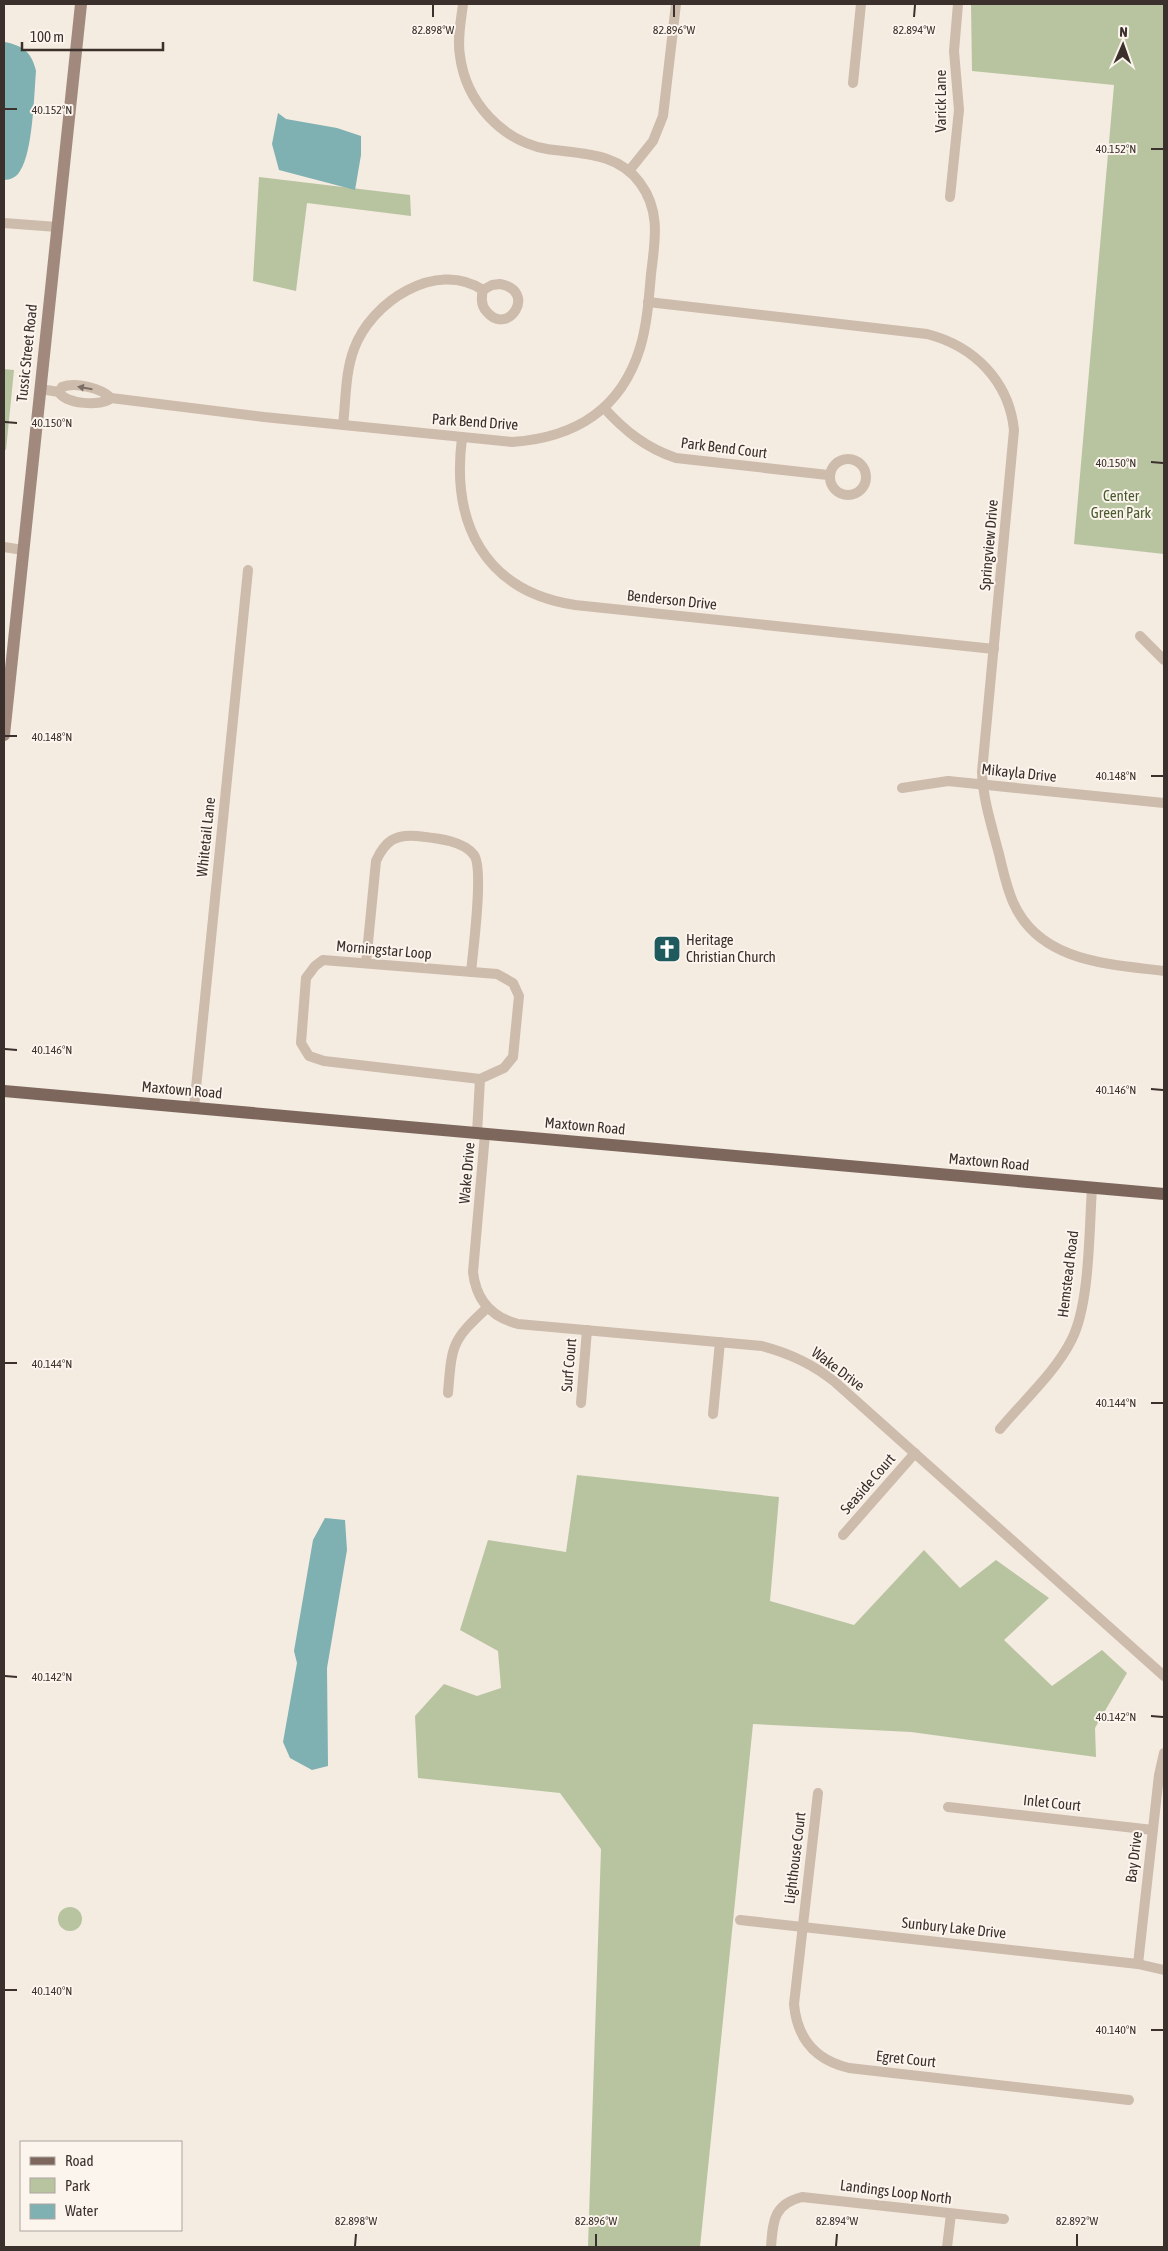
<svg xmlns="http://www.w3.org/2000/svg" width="1168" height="2251" viewBox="0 0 1168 2251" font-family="'Asap Condensed',sans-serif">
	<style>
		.green { fill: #b8c4a0 }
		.water { fill: #7fb0b2 }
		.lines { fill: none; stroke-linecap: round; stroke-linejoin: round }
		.street { stroke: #cdbbac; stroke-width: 10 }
		.secondary { stroke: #a18a7d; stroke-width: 12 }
		.primary { stroke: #7d675c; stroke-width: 12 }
		.oneway { fill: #7d6f65 }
		.ticks { fill: none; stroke: #3b302b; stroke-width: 2 }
		.labels { text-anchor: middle; stroke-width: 4; stroke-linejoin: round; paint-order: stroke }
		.street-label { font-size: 15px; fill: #3b302b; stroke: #fbf5ee }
		.park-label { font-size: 15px; fill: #4a5a2e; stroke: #fbf5ee }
		.poi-label { font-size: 15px; fill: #3b302b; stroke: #fbf5ee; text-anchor: start }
		.ticks-label { font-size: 12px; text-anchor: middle; fill: #3b302b; stroke: #fbf5ee; stroke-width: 4; stroke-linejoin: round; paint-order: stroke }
	</style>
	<rect width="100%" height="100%" fill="#f4ebe1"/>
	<g class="green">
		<path d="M971,4H1164V554L1074,544L1114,85L972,71Z"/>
		<path d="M259,177L410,195L411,216L307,203L296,291L253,281Z"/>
		<path d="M4,369L14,370L6,450L4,449Z"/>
		<path d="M577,1475L779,1497L770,1601L854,1625L924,1550L960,1588L996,1560L1049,1598L1004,1640L1052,1686L1102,1650L1127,1673L1095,1728L1096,1757L911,1732L753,1724L700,2247H588L601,1849L560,1793L418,1778L415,1716L444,1684L477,1696L501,1688L498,1651L460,1630L488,1540L566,1552Z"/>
		<circle cx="70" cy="1919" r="12"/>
	</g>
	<g class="water">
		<path d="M4,42C22,45 32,52 36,71C34,95 33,152 20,171C17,177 10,180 4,180Z"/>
		<path d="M278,113L286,119L337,128L361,136V155L355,190L279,170L272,144Z"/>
		<path d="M325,1518L345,1520L347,1550L327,1668L328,1766L312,1770L290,1758L283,1742L297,1663L294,1651L313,1540Z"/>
	</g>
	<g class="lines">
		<g class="street">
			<path d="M853,83L861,4"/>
			<path d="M629,171L653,141L663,116L676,4"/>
			<path d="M950,197L959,110L954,51L958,4"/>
			<path d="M4,223L57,227"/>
			<path d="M500,284C538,291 508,337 487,312C481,306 481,298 483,290L492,285Z"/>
			<path d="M648,302L927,334C974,346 1009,381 1014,430L982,772C983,800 992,827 999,854C1003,870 1006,886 1013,902C1039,962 1108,964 1164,971"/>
			<path d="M40,389L59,392C65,404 102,407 111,398"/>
			<path d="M59,392L62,387C76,382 101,388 111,398L264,417L512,442C574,438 621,410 640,348C647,325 649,298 651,274C655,241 661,211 640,183C618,152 581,154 547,149C502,141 466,102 460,56C457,39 461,21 463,4"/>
			<path d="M604,408C625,431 646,448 676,458L828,475"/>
			<path d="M343,425C346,400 345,373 354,349C371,302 436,259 483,290"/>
			<path d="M462,438C451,523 484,591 575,605L994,649"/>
			<circle cx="848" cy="477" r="18"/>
			<path d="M4,547L23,550"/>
			<path d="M1140,636L1164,660"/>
			<path d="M902,788L948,781L1164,803"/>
			<path d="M366,963L376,861C385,841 395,834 417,836C434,838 463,840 474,855C484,868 473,951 471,972"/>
			<path d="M194,1108L248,570"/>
			<path d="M477,1133L480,1079L504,1068L513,1057L519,996L513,983L497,974L323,960L315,966L306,978L301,1043L309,1056L324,1061L480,1079"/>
			<path d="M485,1134L473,1272C476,1300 491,1317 518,1324L762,1346C789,1353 813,1364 835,1382L1164,1676"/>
			<path d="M448,1393C452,1345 451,1341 487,1308"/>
			<path d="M581,1403L587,1330"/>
			<path d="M713,1414L720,1342"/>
			<path d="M1000,1429C1024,1400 1055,1373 1072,1339C1090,1303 1089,1230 1092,1188"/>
			<path d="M843,1535L915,1453"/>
			<path d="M818,1793L794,2004C797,2038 815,2060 849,2068L1129,2100"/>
			<path d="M948,1807L1153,1830"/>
			<path d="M740,1920L1138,1964L1164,1970"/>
			<path d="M1138,1964L1159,1775L1164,1753"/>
			<path d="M771,2247C773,2222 773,2204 802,2197L1004,2219"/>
			<path d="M947,2247L951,2214"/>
		</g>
		<path class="secondary" d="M4,735L81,4"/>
		<path class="primary" d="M4,1091L1164,1194"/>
	</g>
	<defs><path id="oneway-solid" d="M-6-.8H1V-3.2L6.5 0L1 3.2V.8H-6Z" transform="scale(1.25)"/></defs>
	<use class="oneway" href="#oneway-solid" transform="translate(85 388) rotate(-170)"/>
	<path class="ticks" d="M433,17V5M674,17V5M914,17L915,5M5,109H17M1151,149H1163M5,422L17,423M1151,462L1163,463M5,736H17M1151,776H1163M5,1049L17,1050M1151,1089L1163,1090M5,1363H17M1151,1403H1163M5,1676L17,1677M1151,1716L1163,1717M5,1990H17M1151,2030H1163M355,2246L356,2234M596,2246V2234M836,2246L837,2234M1077,2246V2234"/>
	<defs>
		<symbol id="church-square" viewBox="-11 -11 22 22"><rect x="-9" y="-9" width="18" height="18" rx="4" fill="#1f5a5e" stroke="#fbf5ee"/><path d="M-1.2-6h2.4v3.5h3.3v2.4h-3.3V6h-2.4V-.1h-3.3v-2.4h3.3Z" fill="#fff"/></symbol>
	</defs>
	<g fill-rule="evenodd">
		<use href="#church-square" x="651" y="933" width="32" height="32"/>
	</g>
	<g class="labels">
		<g class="street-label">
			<text transform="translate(941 101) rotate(-90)" y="5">Varick Lane</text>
			<text transform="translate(27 353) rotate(-84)" y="5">Tussic Street Road</text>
			<text transform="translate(475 422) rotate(4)" y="5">Park Bend Drive</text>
			<text transform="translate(724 448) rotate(7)" y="5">Park Bend Court</text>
			<text transform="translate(989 545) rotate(-85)" y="5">Springview Drive</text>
			<text transform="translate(672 600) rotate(6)" y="5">Benderson Drive</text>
			<text transform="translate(1019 773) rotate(6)" y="5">Mikayla Drive</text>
			<text transform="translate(206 837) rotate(-84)" y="5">Whitetail Lane</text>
			<text transform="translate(384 950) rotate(5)" y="5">Morningstar Loop</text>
			<text transform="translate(182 1090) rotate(5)" y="5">Maxtown Road</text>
			<text transform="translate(585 1126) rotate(5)" y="5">Maxtown Road</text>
			<text transform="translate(989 1162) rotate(5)" y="5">Maxtown Road</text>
			<text transform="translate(467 1173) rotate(-85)" y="5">Wake Drive</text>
			<text transform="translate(1068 1274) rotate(-83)" y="5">Hemstead Road</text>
			<text transform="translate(569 1365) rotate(-85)" y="5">Surf Court</text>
			<text transform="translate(838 1369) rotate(37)" y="5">Wake Drive</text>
			<text transform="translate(868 1484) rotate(-49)" y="5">Seaside Court</text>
			<text transform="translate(1052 1803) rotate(6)" y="5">Inlet Court</text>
			<text transform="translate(1134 1857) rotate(-83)" y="5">Bay Drive</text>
			<text transform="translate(795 1858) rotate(-83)" y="5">Lighthouse Court</text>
			<text transform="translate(954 1928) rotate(6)" y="5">Sunbury Lake Drive</text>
			<text transform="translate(906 2059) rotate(6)" y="5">Egret Court</text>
			<text transform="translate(896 2192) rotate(7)" y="5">Landings Loop North</text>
		</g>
		<g class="park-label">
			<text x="1121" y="501">Center<tspan x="1121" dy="17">Green Park</tspan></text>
		</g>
		<g class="poi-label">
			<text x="686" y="945">Heritage<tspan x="686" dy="17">Christian Church</tspan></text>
		</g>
	</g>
	<g class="ticks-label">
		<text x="433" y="34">82.898°W</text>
		<text x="674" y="34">82.896°W</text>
		<text x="914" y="34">82.894°W</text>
		<text x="52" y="114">40.152°N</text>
		<text x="1116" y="153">40.152°N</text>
		<text x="52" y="427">40.150°N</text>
		<text x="1116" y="467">40.150°N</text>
		<text x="52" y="741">40.148°N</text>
		<text x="1116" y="780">40.148°N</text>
		<text x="52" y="1054">40.146°N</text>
		<text x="1116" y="1094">40.146°N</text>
		<text x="52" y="1368">40.144°N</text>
		<text x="1116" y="1407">40.144°N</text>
		<text x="52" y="1681">40.142°N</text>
		<text x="1116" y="1721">40.142°N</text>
		<text x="52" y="1995">40.140°N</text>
		<text x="1116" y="2034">40.140°N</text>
		<text x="356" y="2225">82.898°W</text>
		<text x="596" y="2225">82.896°W</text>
		<text x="837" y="2225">82.894°W</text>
		<text x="1077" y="2225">82.892°W</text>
	</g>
	<rect width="1168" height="2251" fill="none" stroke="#3b302b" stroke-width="10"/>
	<rect x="20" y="2141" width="162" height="90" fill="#fbf5ee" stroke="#aea6a0"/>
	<rect x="30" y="2157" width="25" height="8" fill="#7d675c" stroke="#aea6a0"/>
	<text x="65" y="2166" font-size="15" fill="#3b302b">Road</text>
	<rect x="30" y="2178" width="25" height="15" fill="#b8c4a0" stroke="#aea6a0"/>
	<text x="65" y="2191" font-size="15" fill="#3b302b">Park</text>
	<rect x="30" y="2204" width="25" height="15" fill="#7fb0b2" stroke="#aea6a0"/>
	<text x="65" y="2216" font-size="15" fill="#3b302b">Water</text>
	<g transform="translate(1123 45) rotate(2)" stroke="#fbf5ee" stroke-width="4" paint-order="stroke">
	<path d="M0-4L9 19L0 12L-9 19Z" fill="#3b302b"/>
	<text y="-8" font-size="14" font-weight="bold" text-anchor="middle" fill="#3b302b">N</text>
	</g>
	<path d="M22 42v8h141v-8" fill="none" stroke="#3b302b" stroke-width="2.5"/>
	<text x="30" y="42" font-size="15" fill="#3b302b" stroke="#fbf5ee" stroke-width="4" paint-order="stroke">100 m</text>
</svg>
